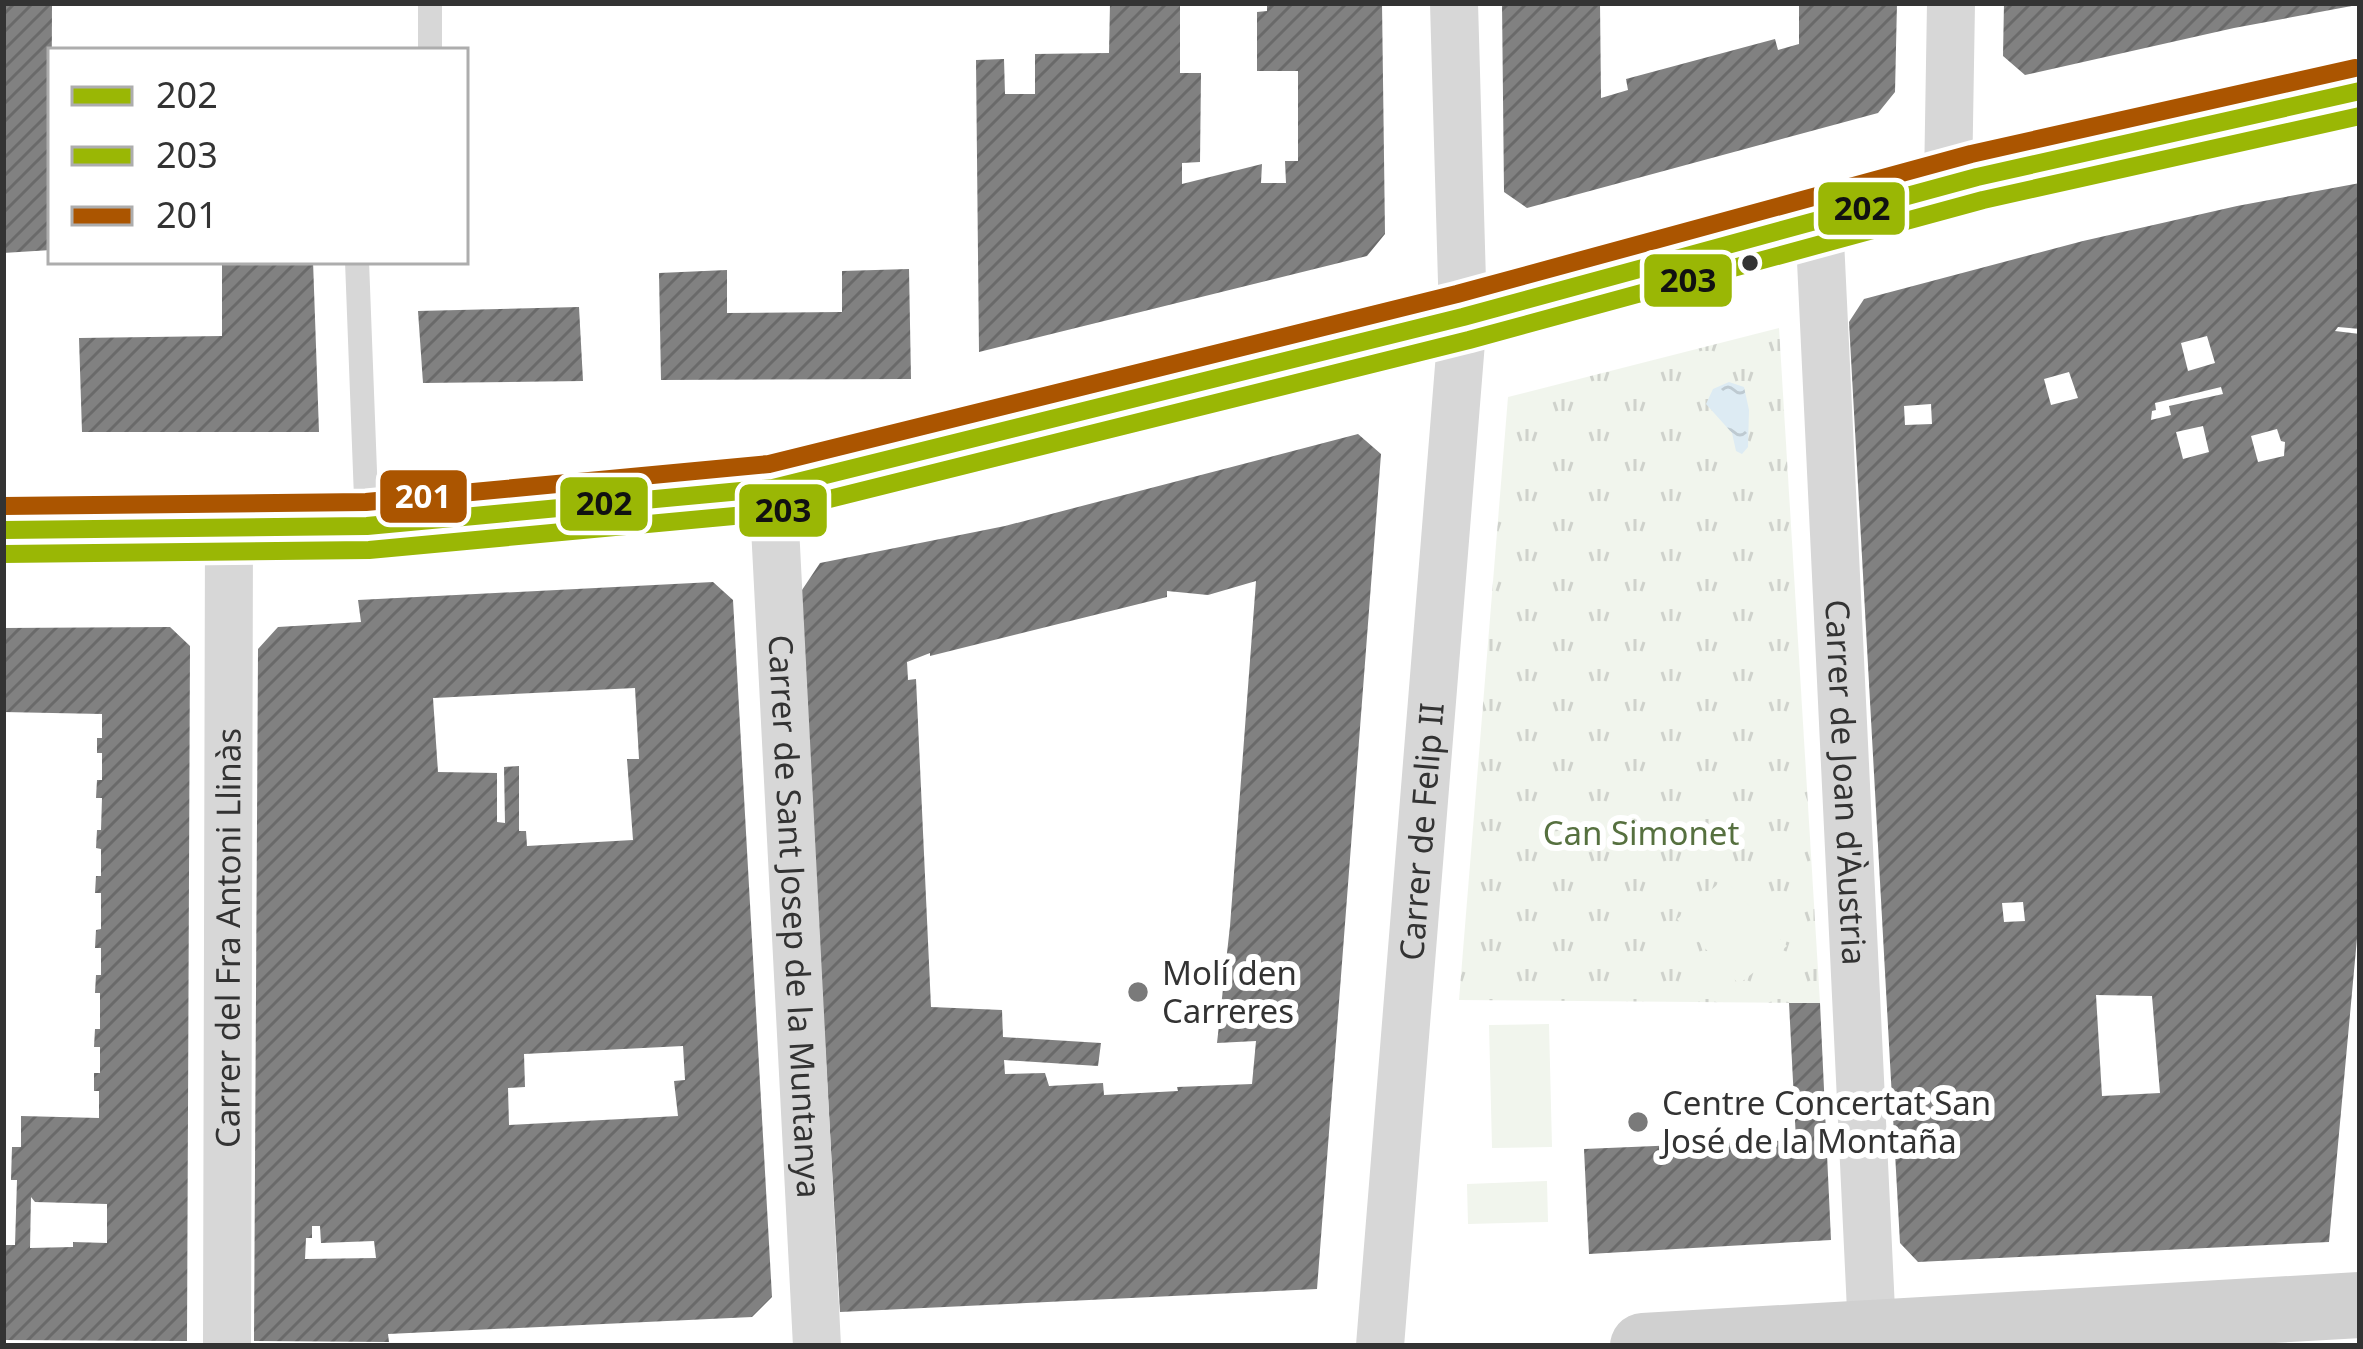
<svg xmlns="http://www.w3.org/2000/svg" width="2363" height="1349" viewBox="0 0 2363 1349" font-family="'Noto Sans',sans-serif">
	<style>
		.grass { fill: url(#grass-tufts) }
		.pitch { fill: #f1f5ed }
		.water { fill: url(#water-ripples) }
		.building { fill: url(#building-hatch); fill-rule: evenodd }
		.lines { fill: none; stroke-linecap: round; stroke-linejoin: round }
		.lane { stroke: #d7d7d7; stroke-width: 24 }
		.street { stroke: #d7d7d7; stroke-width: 48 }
		.secondary { stroke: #d0d0d0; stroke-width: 66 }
		.bus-1-casing { stroke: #fff; stroke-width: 27 }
		.bus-2-casing { stroke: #fff; stroke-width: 27 }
		.bus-3-casing { stroke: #fff; stroke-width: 27 }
		.bus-1 { stroke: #9ab705; stroke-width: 18 }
		.bus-2 { stroke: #9ab705; stroke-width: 18 }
		.bus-3 { stroke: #ab5500; stroke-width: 18 }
		.bus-dot { fill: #333; stroke: #fff; stroke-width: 4.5 }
		.poi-dot { fill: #7a7a7a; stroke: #fff; stroke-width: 4.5 }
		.labels { text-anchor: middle; stroke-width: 12; stroke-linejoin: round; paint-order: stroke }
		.street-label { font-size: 33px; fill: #333; stroke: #fff }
		.park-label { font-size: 33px; fill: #56703f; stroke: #fff }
		.poi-label { font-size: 33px; fill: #333; stroke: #fff; text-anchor: start }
		.line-badge { stroke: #fff; stroke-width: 4.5 }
		.badge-label { font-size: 33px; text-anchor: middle; font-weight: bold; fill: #fff }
		.pale-badge-label { font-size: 33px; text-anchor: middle; font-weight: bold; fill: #111 }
	</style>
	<defs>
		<pattern id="grass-tufts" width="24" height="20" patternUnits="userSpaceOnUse" patternTransform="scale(3)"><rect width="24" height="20" fill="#f1f5ed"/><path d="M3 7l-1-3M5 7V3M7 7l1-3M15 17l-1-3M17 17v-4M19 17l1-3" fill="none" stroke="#cfd2cc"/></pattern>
		<pattern id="water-ripples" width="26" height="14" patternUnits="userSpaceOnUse" patternTransform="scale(3)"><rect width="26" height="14" fill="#ddebf3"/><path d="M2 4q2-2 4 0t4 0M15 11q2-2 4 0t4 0" fill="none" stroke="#becad1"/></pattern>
		<pattern id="building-hatch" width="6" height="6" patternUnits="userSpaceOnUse" patternTransform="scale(3)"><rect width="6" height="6" fill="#818181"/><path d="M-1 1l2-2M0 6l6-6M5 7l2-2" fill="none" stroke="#6a6a6a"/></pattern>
	</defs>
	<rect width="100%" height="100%" fill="#fff"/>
	<path class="grass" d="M1779,328L1820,1003L1459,1000L1508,397Z"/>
	<g class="pitch">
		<path d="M1724,879L1787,946L1739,984L1677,919Z"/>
		<path d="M1549,1024L1552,1147L1492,1148L1489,1025Z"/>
		<path d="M1547,1181L1548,1222L1468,1224L1467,1184Z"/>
	</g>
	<path class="water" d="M1729,382L1744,387L1749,410L1748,447L1742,454L1736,451L1732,433L1706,404L1713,389Z"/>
	<g class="building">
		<path d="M3,3H52L51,250L3,253Z"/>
		<path d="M1110,3L1167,6V3H1180V73H1201L1200,162L1182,163V184L1262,164L1261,183H1286L1285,161H1298V71H1257V12L1267,11V3H1382L1385,234L1367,256L979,352L976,60L1004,59L1005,94H1035V54L1109,53Z"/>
		<path d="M1502,3H1600L1601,98L1628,90L1626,79L1775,39L1778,50L1799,44V3H1897L1895,92L1878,113L1527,208L1504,192Z"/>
		<path d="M2004,3H2357V5L2234,28L2025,75L2003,56Z"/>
		<path d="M2360,183V329L2338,327L2335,331L2360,334V906L2329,1242L1918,1262L1900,1243L1849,322L1864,299L2083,241L2237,206ZM2207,336L2215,363L2188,371L2181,343ZM2069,372L2078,398L2051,405L2044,379ZM2221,387L2223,394L2169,406L2171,415L2151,420L2152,411L2156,410L2155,403ZM1931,404L1932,424L1905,425L1904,406ZM2203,426L2209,452L2183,459L2176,432ZM2277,429L2281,441L2285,442L2284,456L2258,462L2251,436ZM2023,902L2025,921L2004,922L2002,903ZM2096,995L2152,996L2160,1093L2102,1096Z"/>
		<path d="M222,261H313L319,432H82L79,338L222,336Z"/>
		<path d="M909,269L911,379L661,380L659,273L727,270V313L842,312V271Z"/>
		<path d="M579,307L583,381L423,383L418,311Z"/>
		<path d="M1358,434L1381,454L1317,1289L840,1312L800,593L820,563L1005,526ZM1256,581L1230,926L1217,1043L1256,1041L1252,1084L1177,1087L1178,1091L1104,1095L1103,1083L1049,1086L1045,1073L1005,1074L1004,1060L1098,1066L1101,1043L1003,1037L1002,1010L931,1007L916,679L908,680L907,662L930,653V656L1167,597V591L1208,595Z"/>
		<path d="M713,582L733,600L772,1297L752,1317L388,1334L389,1342L254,1341L258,649L278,627L361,622L358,600ZM635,688L639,759H627L633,840L527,846L526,831H519V766L504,767L505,823L497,822V773L438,772L433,698ZM683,1046L685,1080L674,1081L678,1116L509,1125L508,1088L525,1087L524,1054ZM312,1226H320L321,1243L374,1241L376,1258L305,1259L306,1238H312Z"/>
		<path d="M170,627L190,646L187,1341L3,1340V1245H15L17,1180H11L12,1147H21V1116L99,1118V1091H94V1073H100V1047H94L95,1029H100V993H95L96,975H101V948H95L96,930L101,929V893H95L96,876H101V849L96,848L97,830H101L102,798H96L97,780H102V753H97V738H102V714L3,712V628ZM31,1197L35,1202L107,1204V1243L73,1242V1247L30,1248Z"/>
		<path d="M1789,1003H1820L1831,1240L1589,1254L1584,1149L1796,1140Z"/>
	</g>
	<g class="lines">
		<g class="lane">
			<path d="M430,3V51"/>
			<path d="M357,261L367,524"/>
		</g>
		<g class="street">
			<path d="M1948,184L1951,3"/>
			<path id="s1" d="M1819,219L1872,1331L1871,1346"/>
			<path id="s2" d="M773,488L817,1346"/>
			<path id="s3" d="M227,1346L229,529"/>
			<path id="s4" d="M1380,1346L1463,317L1454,3"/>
		</g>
		<g class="secondary">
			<path d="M3,530L367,526L773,488L1463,317L1977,177L2360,91"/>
			<path d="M1643,1346L2360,1305"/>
		</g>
		<defs>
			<path id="bus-1" d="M3,530L367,526L773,488L1463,317L1977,177L2360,91"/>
			<path id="bus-2" d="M3,554L369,550L777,512L1469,340L1983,200L2360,116"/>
			<path id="bus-3" d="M3,506L366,502L769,464L1457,294L1971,154L2355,68"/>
		</defs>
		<use href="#bus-1" class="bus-1-casing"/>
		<use href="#bus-2" class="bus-2-casing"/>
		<use href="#bus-3" class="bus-3-casing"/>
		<use href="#bus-1" class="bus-1"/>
		<use href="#bus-2" class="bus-2"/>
		<use href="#bus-3" class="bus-3"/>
	</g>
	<circle class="bus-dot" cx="1750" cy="263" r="10"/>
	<g class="poi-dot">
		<circle cx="1138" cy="992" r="12"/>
		<circle cx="1638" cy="1122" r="12"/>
	</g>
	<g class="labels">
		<g class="street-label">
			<text dy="12" stroke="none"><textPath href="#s1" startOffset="564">Carrer de Joan d'Àustria</textPath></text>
			<text dy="12" stroke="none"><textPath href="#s4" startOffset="516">Carrer de Felip II</textPath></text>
			<text dy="12" stroke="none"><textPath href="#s2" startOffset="429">Carrer de Sant Josep de la Muntanya</textPath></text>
			<text dy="12" stroke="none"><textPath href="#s3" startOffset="408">Carrer del Fra Antoni Llinàs</textPath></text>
		</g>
		<g class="park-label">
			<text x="1641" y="845">Can Simonet</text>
		</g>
		<g class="poi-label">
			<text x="1162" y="985">Molí den<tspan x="1162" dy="38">Carreres</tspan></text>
			<text x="1662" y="1115">Centre Concertat San<tspan x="1662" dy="38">José de la Montaña</tspan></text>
		</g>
	</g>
	<g class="line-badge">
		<rect x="1816" y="180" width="91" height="57" rx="12" fill="#9ab705"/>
		<rect x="1642" y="252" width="92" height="57" rx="12" fill="#9ab705"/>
		<rect x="378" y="468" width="91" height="57" rx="12" fill="#ab5500"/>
		<rect x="558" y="475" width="92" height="58" rx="12" fill="#9ab705"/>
		<rect x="737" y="482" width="92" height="57" rx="12" fill="#9ab705"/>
	</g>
	<g class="badge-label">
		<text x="423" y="508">201</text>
	</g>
	<g class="pale-badge-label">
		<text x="1862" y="220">202</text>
		<text x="1688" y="292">203</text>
		<text x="604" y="515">202</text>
		<text x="783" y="522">203</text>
	</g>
	<rect width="2363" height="1349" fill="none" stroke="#333333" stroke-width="12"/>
	<rect x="48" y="48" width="420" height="216" fill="#ffffff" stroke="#adadad" stroke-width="3"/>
	<rect x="72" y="87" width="60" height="18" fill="#9ab705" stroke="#adadad" stroke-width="3"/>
	<text x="156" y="108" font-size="36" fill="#333333">202</text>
	<rect x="72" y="147" width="60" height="18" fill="#9ab705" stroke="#adadad" stroke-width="3"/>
	<text x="156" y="168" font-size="36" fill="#333333">203</text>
	<rect x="72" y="207" width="60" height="18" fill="#ab5500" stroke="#adadad" stroke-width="3"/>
	<text x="156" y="228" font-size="36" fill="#333333">201</text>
</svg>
